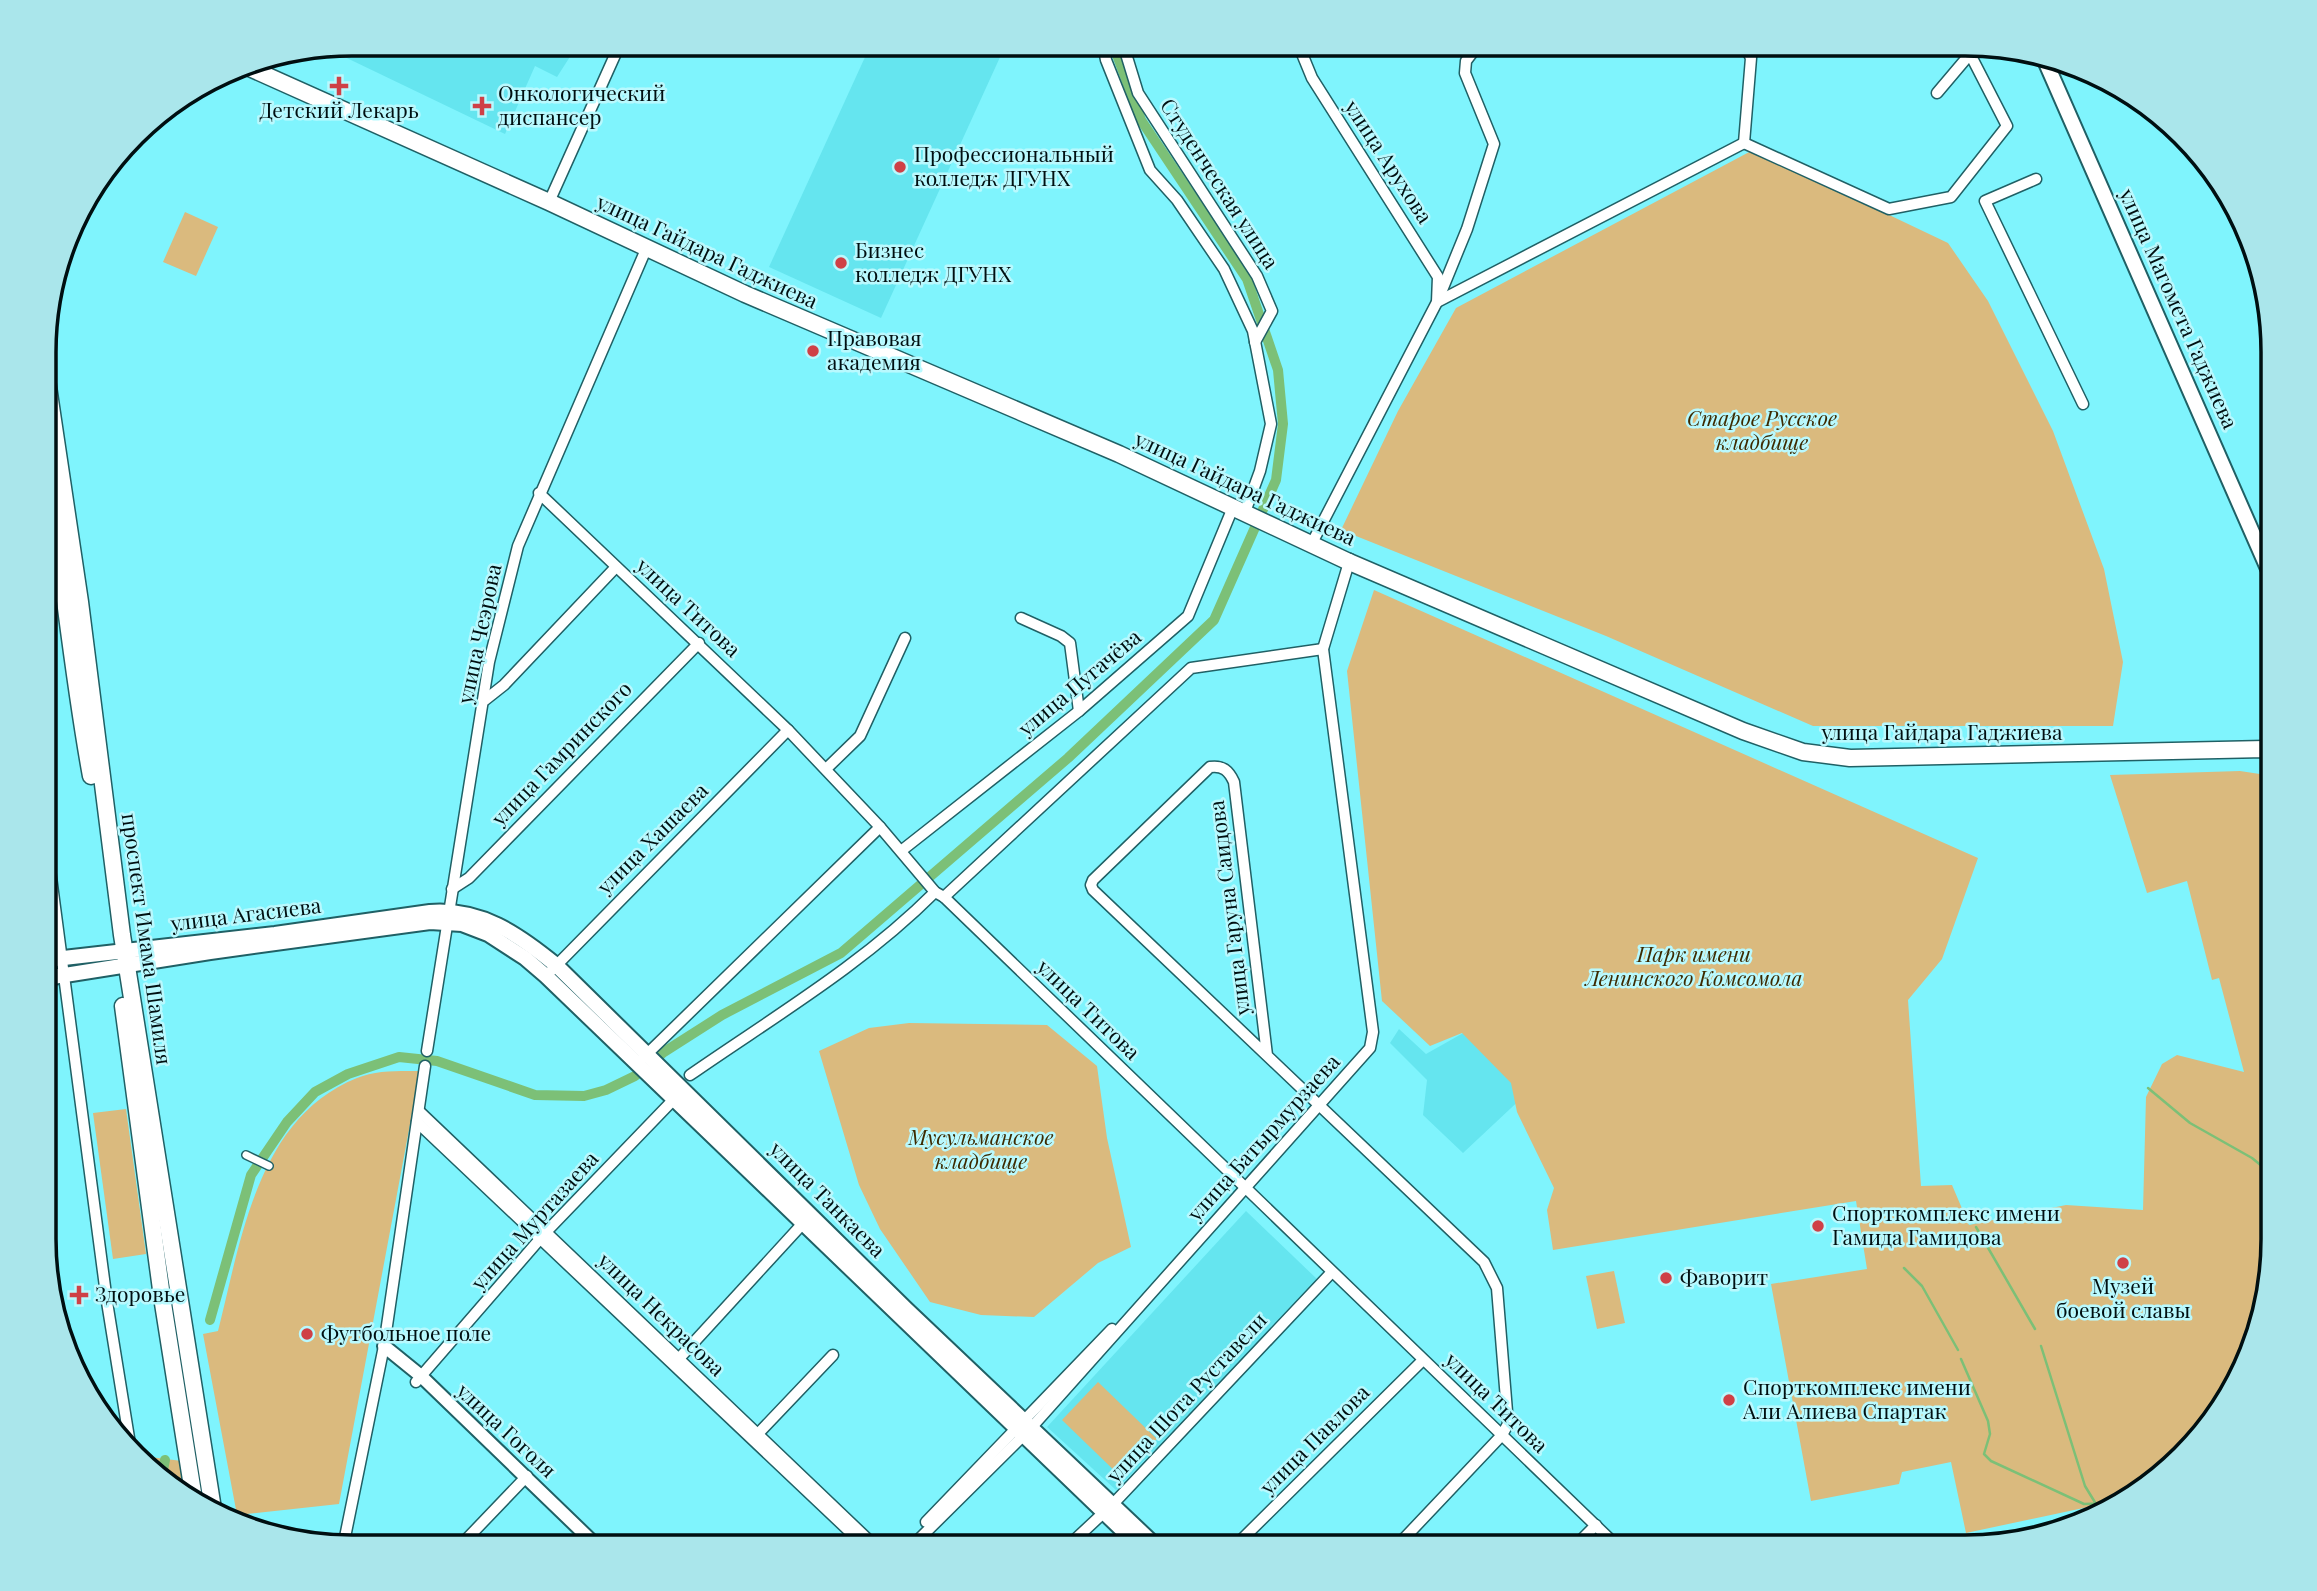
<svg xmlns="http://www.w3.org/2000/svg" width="2317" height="1591" viewBox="0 0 2317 1591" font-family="'Playfair Display',serif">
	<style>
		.built { fill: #65e5ef }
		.green { fill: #daba7e }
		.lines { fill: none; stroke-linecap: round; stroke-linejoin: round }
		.stream { stroke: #7cc077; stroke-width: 2.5 }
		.canal { stroke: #7cc077; stroke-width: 10 }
		.pedestrian-casing { stroke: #206065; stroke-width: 10 }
		.minor-casing { stroke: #206065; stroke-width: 13 }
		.tertiary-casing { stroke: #206065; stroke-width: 16 }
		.secondary-casing { stroke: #206065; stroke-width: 18 }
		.primary-casing { stroke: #206065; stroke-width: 19 }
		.pedestrian { stroke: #fff; stroke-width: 7 }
		.minor { stroke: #fff; stroke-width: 10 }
		.tertiary { stroke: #fff; stroke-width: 12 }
		.secondary { stroke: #fff; stroke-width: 14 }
		.primary { stroke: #fff; stroke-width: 16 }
		.poi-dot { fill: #cf4046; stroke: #b9f9fe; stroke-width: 2.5 }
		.labels { text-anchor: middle; stroke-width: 5; stroke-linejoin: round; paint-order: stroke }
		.poi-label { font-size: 21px; fill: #000f11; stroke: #b9f9fe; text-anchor: start }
		.street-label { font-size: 21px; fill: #000f11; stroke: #b9f9fe }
		.park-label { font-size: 21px; font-style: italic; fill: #3d2a00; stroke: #b9f9fe }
		.rim { fill: none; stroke: #000f11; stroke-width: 3.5 }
	</style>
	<rect width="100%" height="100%" fill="#7ff4fd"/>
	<g class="built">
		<path d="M352,44H570L573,52L557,77L535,66L505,134L328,49Z"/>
		<path d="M871,44H1006L881,318L769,267Z"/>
		<path d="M1399,1029L1426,1054L1465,1032L1527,1093L1463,1153L1423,1115L1427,1080L1390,1043Z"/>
		<path d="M1246,1211L1318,1280L1116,1490L1047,1427Z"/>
	</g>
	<g class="green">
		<path d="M1753,150L1948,243L1988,301L2053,431L2104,569L2123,662L2113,726H1813L1606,636L1341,530L1398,411L1456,308Z"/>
		<path d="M185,212L218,227L196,276L163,262Z"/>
		<path d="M1374,590L1978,858L1942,959L1908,1000L1921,1186L1952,1185L1969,1225L2066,1205L2143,1210L2146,1097L2162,1064L2177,1055L2244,1072L2219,978L2212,980L2187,881L2147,893L2110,775L2240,771L2273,776V1259L2257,1339L2210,1426L2121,1500L1966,1533L1951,1462L1902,1472L1899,1484L1811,1501L1771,1284L1867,1269L1856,1201L1553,1250L1547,1210L1554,1188L1517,1112L1511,1083L1462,1033L1430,1046L1382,1001L1347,671Z"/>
		<path d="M909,1023L1047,1025L1097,1066L1107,1138L1131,1247L1098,1263L1034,1317L981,1315L930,1302L880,1229L859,1185L819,1051L869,1028Z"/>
		<path d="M420,1071L339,1504L237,1515L203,1334L218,1331C241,1241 257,1118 357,1078C376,1070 400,1071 420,1071Z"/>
		<path d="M126,1109L146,1254L113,1259L93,1113Z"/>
		<path d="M1614,1271L1625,1323L1597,1329L1586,1276Z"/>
		<path d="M1098,1382L1157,1439L1121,1477L1062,1420Z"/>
		<path d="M142,1456L182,1461L188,1496L165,1484Z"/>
	</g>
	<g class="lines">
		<g class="stream">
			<path d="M2148,1088L2190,1123L2252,1158L2263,1167L2273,1236"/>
			<path d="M1976,1227L2035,1329"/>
			<path d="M1904,1268L1922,1286L1958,1350"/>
			<path d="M2041,1346L2085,1486L2096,1504"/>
			<path d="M1961,1359L1988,1421L1990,1434L1984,1454L1991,1461L2084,1504L2117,1503"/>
		</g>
		<g class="canal">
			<path d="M210,1320L251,1175L287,1122L315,1092L348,1074L399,1057L437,1061L535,1095L584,1096L606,1090L635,1076L664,1052L722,1015L841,953L1068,758L1214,620L1276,480L1283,424L1278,370L1247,279L1141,120L1113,44"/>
			<path d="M161,1480L165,1460"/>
		</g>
		<defs>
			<path id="pedestrian" d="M246,1155L269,1166"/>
			<g id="minor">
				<path d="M1103,44L1106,60L1150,170L1177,200L1224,269L1253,331L1271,424L1260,471L1245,512"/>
				<path d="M1123,44L1138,93L1257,276L1272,311L1255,342"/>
				<path d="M1298,44L1312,78L1438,277L1437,302L1312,543"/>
				<path d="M1744,44L1751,58L1744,143"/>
				<path d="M1744,143L1889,209L1951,197L2007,126L1970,54L1937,93"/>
				<path d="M2036,179L1985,201L2083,404"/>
				<path d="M549,202L620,44"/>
				<path d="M1440,295L1467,229L1494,144L1465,73L1466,61L1479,44"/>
				<path d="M1437,302L1744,143"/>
				<path d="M539,493L788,730L880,827L935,892L944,897L1618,1547"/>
				<path d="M1021,618L1061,636L1070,643L1079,711"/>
				<path d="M485,700L504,685L616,567"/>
				<path d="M826,769L860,736L905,638"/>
				<path d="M46,839L107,1302L130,1444"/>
				<path d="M901,851L1079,711L1188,616L1234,505"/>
				<path d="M452,889L469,878L699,643"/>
				<path d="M944,897L1191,668L1323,649"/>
				<path d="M546,976L788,730"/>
				<path d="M427,1051L489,662L518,546L647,247"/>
				<path d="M1267,1055L1234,782C1229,771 1223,765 1210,767L1093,880L1091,885L1093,890L1484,1262L1497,1288L1508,1424L1502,1435L1396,1547"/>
				<path d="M643,1058L880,827"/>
				<path d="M690,1075C775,1016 862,965 935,892"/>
				<path d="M420,1112L876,1547"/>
				<path d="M417,1122L866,1547"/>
				<path d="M674,1364L806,1220"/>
				<path d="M416,1382L546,1232L677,1096"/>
				<path d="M754,1438L833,1355"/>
				<path d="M926,1522L1112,1329"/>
				<path d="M343,1547L384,1346L425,1066"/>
				<path d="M459,1547L527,1476"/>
				<path d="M911,1547L1032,1427L1370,1048L1373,1032L1323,649L1350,559"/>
				<path d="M1067,1547L1114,1503L1331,1273"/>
				<path d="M1234,1547L1423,1360"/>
				<path d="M1574,1547L1596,1525"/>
			</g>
			<path id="tertiary" d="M384,1346L421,1376L598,1547"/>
			<g id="secondary">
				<path d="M2043,56L2273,580"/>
				<path d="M46,960L275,934L430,912C481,908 518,934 556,965L906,1309L1157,1547"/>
				<path d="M46,978L210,952L430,922L462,924L488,934L525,958L546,976L1140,1547"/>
			</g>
			<g id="primary">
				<path d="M243,65L549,202L745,294L1119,454L1347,561L1743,731L1803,752L1850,758L2265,749L2273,754"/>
				<path d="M46,373L80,602L122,935L213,1509"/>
				<path d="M46,467C63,570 72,673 91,776"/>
				<path d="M123,1006L162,1297L194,1499"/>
			</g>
		</defs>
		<use href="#pedestrian" class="pedestrian-casing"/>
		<use href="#minor" class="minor-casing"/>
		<use href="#tertiary" class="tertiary-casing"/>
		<use href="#secondary" class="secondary-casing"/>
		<use href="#primary" class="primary-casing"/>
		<use href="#pedestrian" class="pedestrian"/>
		<use href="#minor" class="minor"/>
		<use href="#tertiary" class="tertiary"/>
		<use href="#secondary" class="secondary"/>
		<use href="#primary" class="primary"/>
	</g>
	<g class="poi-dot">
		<path d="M335.5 75.5h7v7h7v7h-7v7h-7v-7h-7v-7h7z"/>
		<path d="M478.5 95.5h7v7h7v7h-7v7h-7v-7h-7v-7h7z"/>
		<circle cx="900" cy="167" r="7"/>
		<circle cx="841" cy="263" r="7"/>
		<circle cx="813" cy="351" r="7"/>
		<circle cx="1818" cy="1226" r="7"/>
		<circle cx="2123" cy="1263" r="7"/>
		<circle cx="1666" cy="1278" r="7"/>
		<path d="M75.5 1284.5h7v7h7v7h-7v7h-7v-7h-7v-7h7z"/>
		<circle cx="307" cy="1334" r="7"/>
		<circle cx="1729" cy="1400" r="7"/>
	</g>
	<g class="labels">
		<g class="poi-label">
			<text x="498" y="101">Онкологический<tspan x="498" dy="24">диспансер</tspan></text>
			<text x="339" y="118" text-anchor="middle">Детский Лекарь</text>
			<text x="914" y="162">Профессиональный<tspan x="914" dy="24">колледж ДГУНХ</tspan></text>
			<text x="855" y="258">Бизнес<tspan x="855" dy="24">колледж ДГУНХ</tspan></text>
			<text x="827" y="346">Правовая<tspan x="827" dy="24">академия</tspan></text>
			<text x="1832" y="1221">Спорткомплекс имени<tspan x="1832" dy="24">Гамида Гамидова</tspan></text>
			<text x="1680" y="1285">Фаворит</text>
			<text x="2123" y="1294" text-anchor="middle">Музей<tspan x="2123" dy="24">боевой славы</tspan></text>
			<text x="95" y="1302">Здоровье</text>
			<text x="321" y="1341">Футбольное поле</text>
			<text x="1743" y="1395">Спорткомплекс имени<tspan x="1743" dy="24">Али Алиева Спартак</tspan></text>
		</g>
		<g class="street-label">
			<text transform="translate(1388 162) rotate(57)" y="7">улица Арухова</text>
			<text transform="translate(1219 184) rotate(57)" y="7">Студенческая улица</text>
			<text transform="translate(707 252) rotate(25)" y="7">улица Гайдара Гаджиева</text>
			<text transform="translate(2178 309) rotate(66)" y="7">улица Магомета Гаджиева</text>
			<text transform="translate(1245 489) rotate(25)" y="7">улица Гайдара Гаджиева</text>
			<text transform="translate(688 608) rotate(43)" y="7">улица Титова</text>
			<text transform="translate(480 634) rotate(-78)" y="7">улица Чеэрова</text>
			<text transform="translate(1080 683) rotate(-40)" y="7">улица Пугачёва</text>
			<text x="1942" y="740">улица Гайдара Гаджиева</text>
			<text transform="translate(562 754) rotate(-46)" y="7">улица Гамринского</text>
			<text transform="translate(653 839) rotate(-45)" y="7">улица Хашаева</text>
			<text transform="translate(1230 908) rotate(-97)" y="7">улица Гаруна Саидова</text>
			<text transform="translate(246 915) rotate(-7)" y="7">улица Агасиева</text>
			<text transform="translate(146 939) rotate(82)" y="7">проспект Имама Шамиля</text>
			<text transform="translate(1088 1010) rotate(44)" y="7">улица Титова</text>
			<text transform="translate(1264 1138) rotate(-48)" y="7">улица Батырмурзаева</text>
			<text transform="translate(827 1200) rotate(45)" y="7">улица Танкаева</text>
			<text transform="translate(535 1221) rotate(-48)" y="7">улица Муртазаева</text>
			<text transform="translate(661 1315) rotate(44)" y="7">улица Некрасова</text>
			<text transform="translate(1187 1398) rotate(-47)" y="7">улица Шота Руставели</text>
			<text transform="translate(1496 1403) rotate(44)" y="7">улица Титова</text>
			<text transform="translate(506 1431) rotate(43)" y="7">улица Гоголя</text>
			<text transform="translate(1315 1440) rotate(-45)" y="7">улица Павлова</text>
		</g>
		<g class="park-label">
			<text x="1762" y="426">Старое Русское<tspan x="1762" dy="24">кладбище</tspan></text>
			<text x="1694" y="962">Парк имени<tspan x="1694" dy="24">Ленинского Комсомола</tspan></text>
			<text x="981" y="1145">Мусульманское<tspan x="981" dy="24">кладбище</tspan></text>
		</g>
	</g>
	<path d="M0 0H2317V1591H0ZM352 56H1965A296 296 0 0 1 2261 352V1239A296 296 0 0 1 1965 1535H352A296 296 0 0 1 56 1239V352A296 296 0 0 1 352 56Z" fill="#aae6eb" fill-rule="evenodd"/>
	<path class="rim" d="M352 56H1965A296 296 0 0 1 2261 352V1239A296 296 0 0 1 1965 1535H352A296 296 0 0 1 56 1239V352A296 296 0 0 1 352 56Z"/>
</svg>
